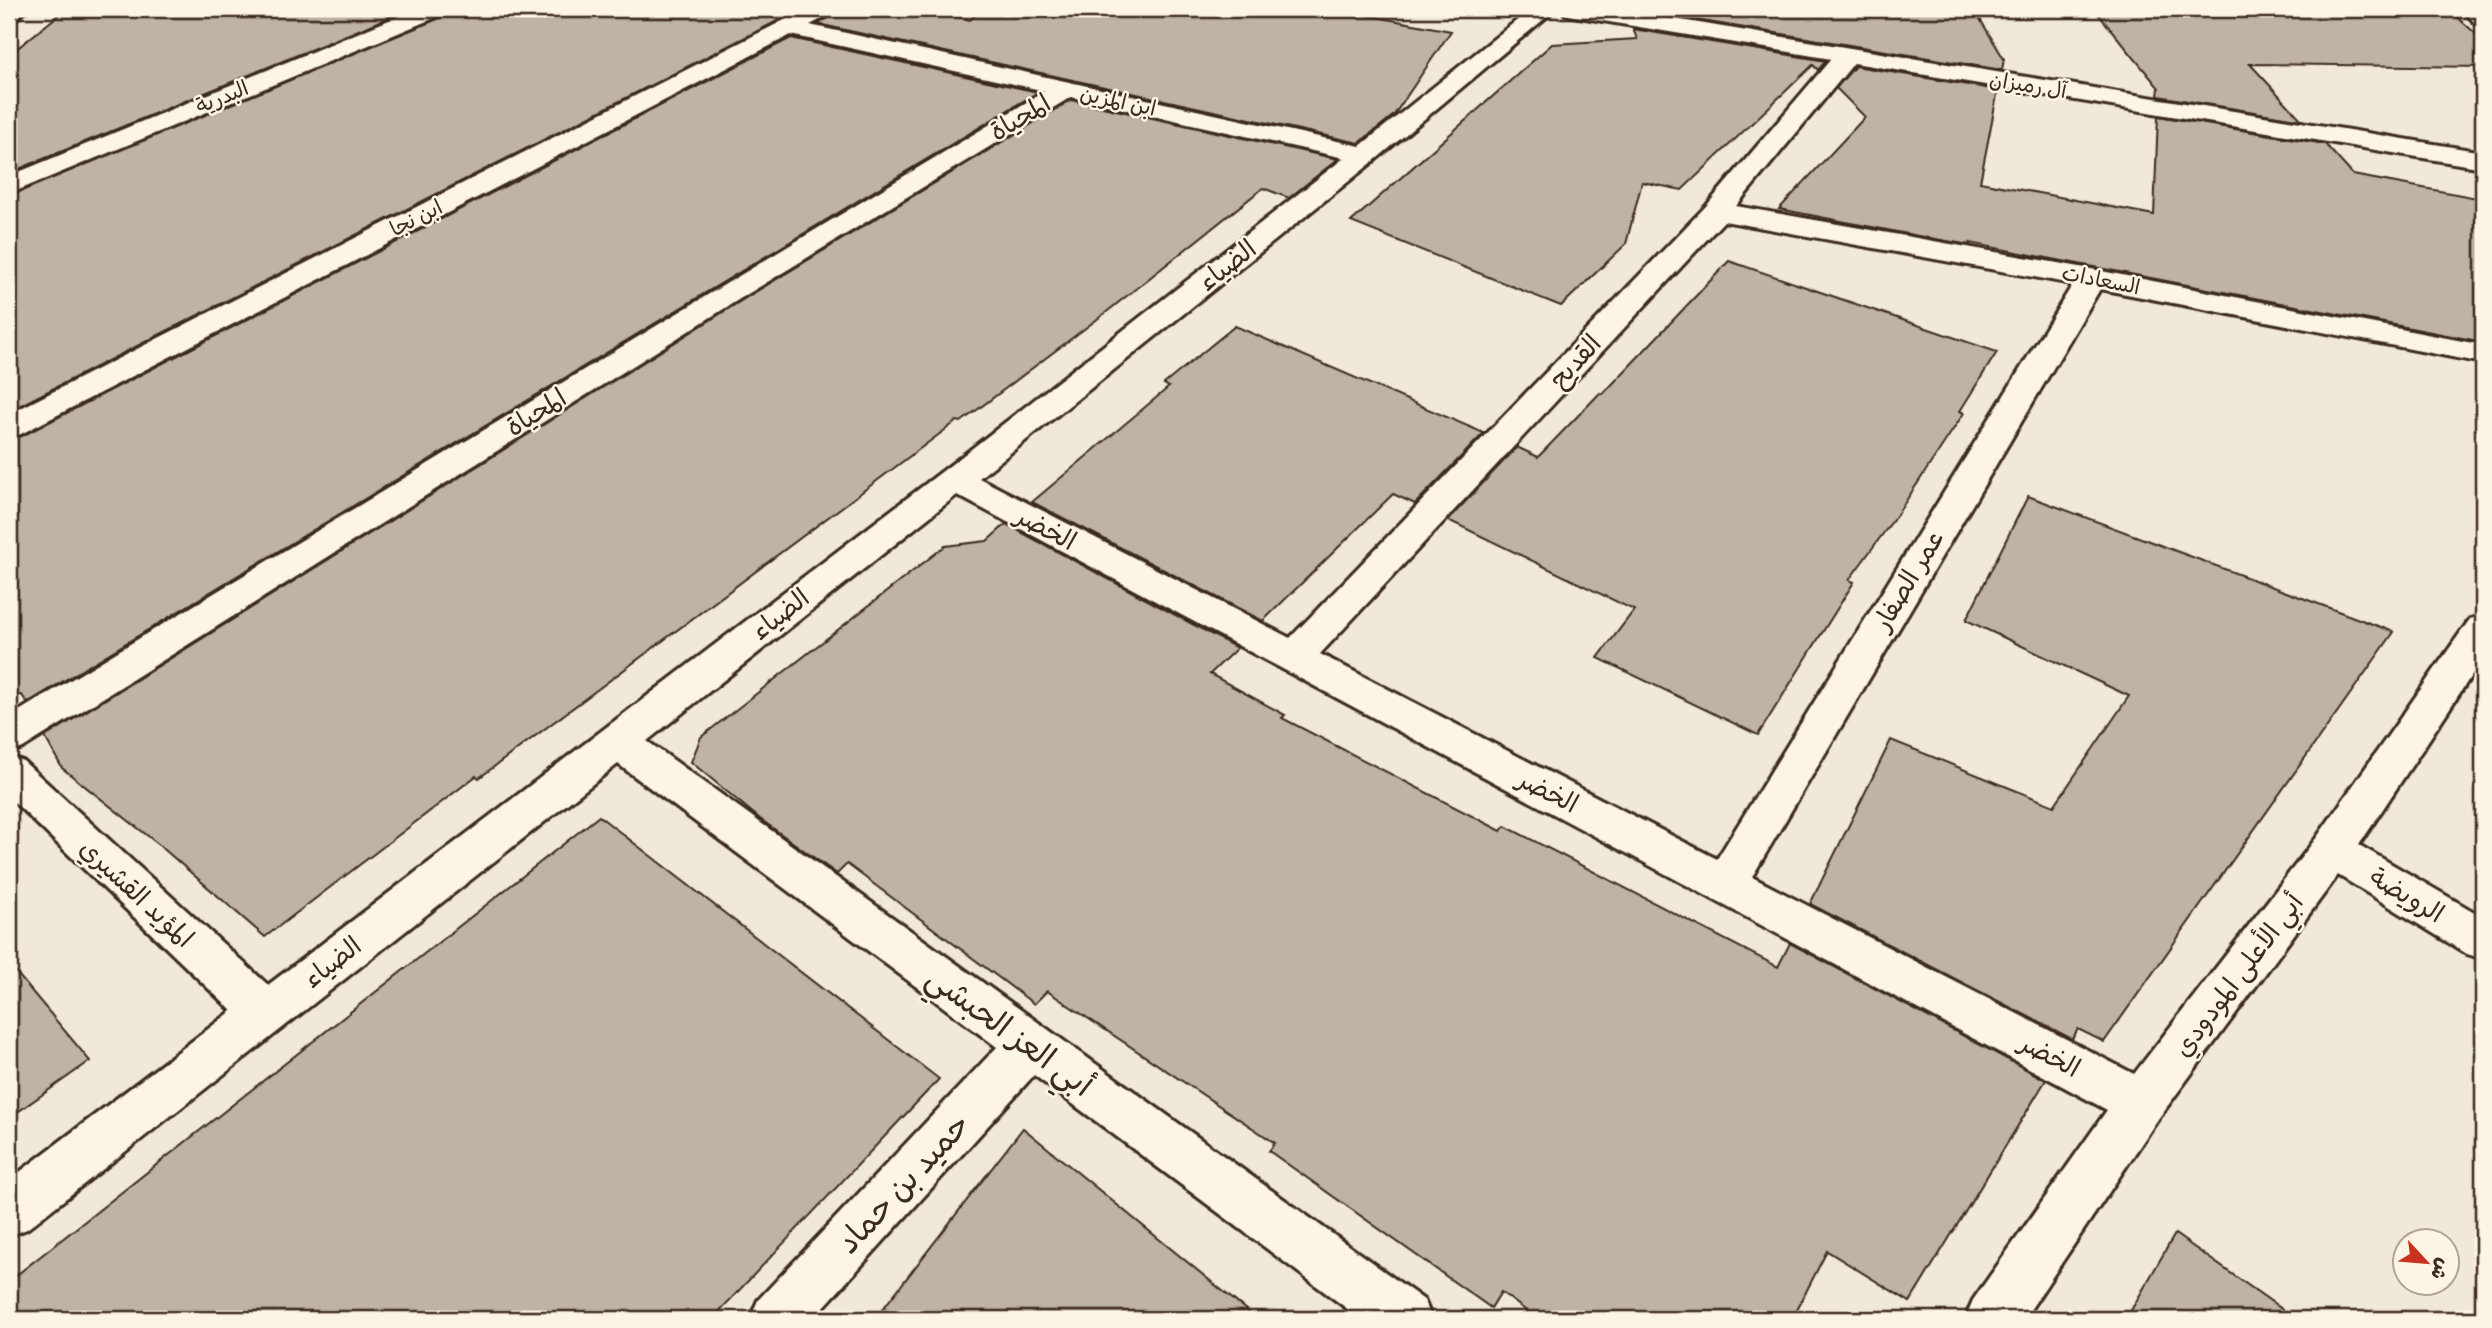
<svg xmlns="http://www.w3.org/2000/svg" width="2492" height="1328" viewBox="0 0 2492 1328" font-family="'Patrick Hand','Playpen Sans Arabic',sans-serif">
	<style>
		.building { fill: #beb3a4; stroke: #3b2a1e; stroke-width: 2 }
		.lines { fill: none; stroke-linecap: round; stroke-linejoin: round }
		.minor-casing { stroke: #3b2a1e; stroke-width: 6 }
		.minor { fill: #fcf5e5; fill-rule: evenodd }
		.labels { text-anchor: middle; stroke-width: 5; stroke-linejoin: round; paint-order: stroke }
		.far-street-label { font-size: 21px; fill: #3b2a1e; stroke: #fcf5e5 }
		.street-label { font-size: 26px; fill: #3b2a1e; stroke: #fcf5e5 }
		.near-street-label { font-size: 32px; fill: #3b2a1e; stroke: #fcf5e5 }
	</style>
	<rect width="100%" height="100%" fill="#f0e9d9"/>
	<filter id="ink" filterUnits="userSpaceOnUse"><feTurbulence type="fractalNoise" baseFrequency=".0143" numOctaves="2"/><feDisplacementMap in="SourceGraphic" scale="14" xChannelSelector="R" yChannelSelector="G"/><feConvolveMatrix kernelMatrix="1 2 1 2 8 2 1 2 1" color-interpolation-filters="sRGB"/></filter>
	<g filter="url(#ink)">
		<g class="building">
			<path d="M66,9H410L9,173V55Z"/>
			<path d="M451,9H801L9,411V196L445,16Z"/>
			<path d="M838,9H925L970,20L983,9H1333L1451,31L1394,115L1359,143L818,24L832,16Z"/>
			<path d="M1629,9H1974L2004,59L2002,70Z"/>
			<path d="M2094,9H2448L2483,40V67L2250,64L2302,120L2158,96L2159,88Z"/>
			<path d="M1633,29L1826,61L1818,70L1813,65L1682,190L1642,182L1626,244L1561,306L1351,222L1552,44L1637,39Z"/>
			<path d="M791,38L1038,92L27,703L22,695L9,696V439L22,436Z"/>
			<path d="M1855,66L1998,90L1980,182L2154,215L2158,116L2325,144L2353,175L2483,199V342L1970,243V245L1918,236L1779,209L1865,117L1836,88Z"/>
			<path d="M1071,100L1338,159L1289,198L1263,188L1104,314L961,422L957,421L479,778L476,776L265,937L158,844L62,768L45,737L747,297Z"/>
			<path d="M1729,261L1997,352L1960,411L1964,413L1896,516L1849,580L1854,582L1758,735L1598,658L1634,610L1448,520L1517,447L1538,457L1600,393L1603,394Z"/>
			<path d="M1235,326L1484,433L1415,504L1393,494L1263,621L1032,502L1169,387L1164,384Z"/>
			<path d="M2028,496L2394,632L2104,1042L2078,1029L2072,1039L1810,904L1891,740L2054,806L2129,696L1966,620Z"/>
			<path d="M1006,524L1237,648L1210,674L1285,715L1282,718L1501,831L1505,826L1778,967L1790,943L2046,1080L1910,1302L1827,1251L1792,1319H1537L1501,1292L1491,1308L1269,1151L1275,1143L1047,991L1034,1004L847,864L837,874L760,819L691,762L701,737L945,546L987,541Z"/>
			<path d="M599,816L939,1079L712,1319H9V1281Z"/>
			<path d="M9,964L90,1061L9,1118Z"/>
			<path d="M1023,1128L1257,1319H875Z"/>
			<path d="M2175,1234L2296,1319H2126Z"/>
		</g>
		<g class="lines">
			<defs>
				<g id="minor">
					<path d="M9,9H27L17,18L9,20Z"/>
					<path d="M416,9H448L444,14L9,194V176Z"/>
					<path d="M806,9H835L831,14L810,25L1360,146L1531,9H1556L1374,161L979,478L1290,638L1707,205L1831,59L1573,16L1565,14L1562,9H1614L2483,152V168L1854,63L1736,206L2091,269L2483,345V363L2100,289L1752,877L2134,1074L2317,837L2470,619L2483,615V658L2359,845L2483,917V959L2467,954L2338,875L2158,1119L2024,1319H1965L1973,1300L2107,1110L957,495L647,741L1424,1300L1432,1319H1361L1034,1075L813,1319H750L758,1300L997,1047L618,764L27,1229L9,1236V1180L232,1011L9,797V756L23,761L268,985L961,457L1344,158L1071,97L746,295L23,748L9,753V717L1045,91L791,35L21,434L9,437V414ZM1724,221L2073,284L1717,859L1320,654Z"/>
					<path d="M2462,9H2483V25L2475,23Z"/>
				</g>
			</defs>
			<use href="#minor" class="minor-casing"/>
			<use href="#minor" class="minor"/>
		</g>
	</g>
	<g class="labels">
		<g class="far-street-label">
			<text transform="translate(2028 85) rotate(9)" y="7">آل رميزان</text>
			<text transform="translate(222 97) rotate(-22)" y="7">البدرية</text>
			<text transform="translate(1118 101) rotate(12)" y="7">ابن المزين</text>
			<text transform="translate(416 218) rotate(-27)" y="7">ابن نجا</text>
			<text transform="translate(2101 280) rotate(11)" y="7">السعادات</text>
		</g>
		<g class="street-label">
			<text transform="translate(1020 117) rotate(-31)" y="9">المحياة</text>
			<text transform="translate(1227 265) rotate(-38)" y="9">الضياء</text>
			<text transform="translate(1575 361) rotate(-47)" y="9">القديح</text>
			<text transform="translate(536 412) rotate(-32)" y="9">المحياة</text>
			<text transform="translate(1046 528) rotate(28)" y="9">الخضر</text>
			<text transform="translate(1908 580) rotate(-59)" y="9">عمر الصفار</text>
			<text transform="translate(780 614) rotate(-38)" y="9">الضياء</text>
			<text transform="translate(1548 791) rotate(27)" y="9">الخضر</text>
			<text transform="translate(137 893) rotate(43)" y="9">المؤيد القشيري</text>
			<text transform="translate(2407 895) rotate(31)" y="9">الرويضة</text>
			<text transform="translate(332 962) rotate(-38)" y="9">الضياء</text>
			<text transform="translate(2238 975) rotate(-53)" y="9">أبي الأعلى المودودي</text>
			<text transform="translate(2050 1055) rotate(28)" y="9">الخضر</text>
		</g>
		<g class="near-street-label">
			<text transform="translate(1010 1031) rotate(36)" y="11">أبي العز الحبشي</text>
			<text transform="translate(903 1183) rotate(-47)" y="11">حميد بن حماد</text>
		</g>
	</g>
	<rect width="2492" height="1328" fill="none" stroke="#fcf5e5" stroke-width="35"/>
	<rect x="18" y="18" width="2457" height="1293" fill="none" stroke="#3b2a1e" stroke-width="2.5" filter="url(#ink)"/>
	<g transform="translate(2426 1262) rotate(116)"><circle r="33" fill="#fcf5e5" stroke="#afa495" stroke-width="2"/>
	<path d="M0-5L12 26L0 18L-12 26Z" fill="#c8321e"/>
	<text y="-10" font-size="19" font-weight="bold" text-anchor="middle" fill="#3b2a1e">ش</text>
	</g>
</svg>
